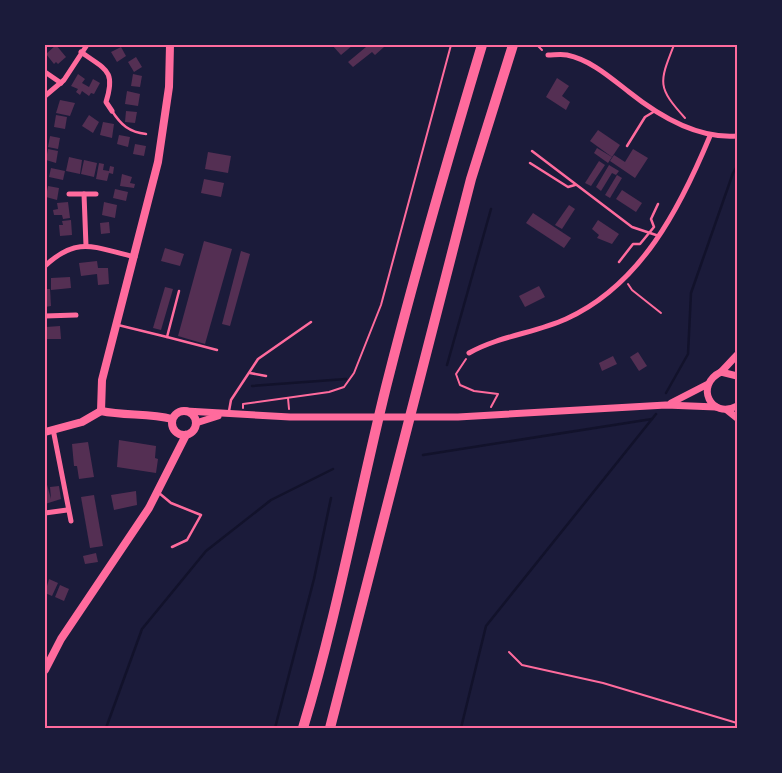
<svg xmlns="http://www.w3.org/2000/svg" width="782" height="773" viewBox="0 0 782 773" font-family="Commissioner,sans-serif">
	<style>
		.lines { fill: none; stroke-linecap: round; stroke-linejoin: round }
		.stream { stroke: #12122b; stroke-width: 2.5 }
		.building { fill: #542f53 }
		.path { stroke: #ff6b9d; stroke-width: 2 }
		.service { stroke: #ff6b9d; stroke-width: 2.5 }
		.minor { stroke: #ff6b9d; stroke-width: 5 }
		.tertiary { stroke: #ff6b9d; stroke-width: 7 }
		.secondary { stroke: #ff6b9d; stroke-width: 8 }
		.motorway { stroke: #ff6b9d; stroke-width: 10 }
		.neatline { fill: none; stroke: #ff6b9d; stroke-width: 2 }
	</style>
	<rect width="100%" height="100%" fill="#1b1b3a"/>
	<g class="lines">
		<g class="stream">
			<path d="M447,365L491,209"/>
			<path d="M252,386L346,379"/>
			<path d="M666,393L688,354L691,293L733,173L737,166"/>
			<path d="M423,455L652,419"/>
			<path d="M106,728L142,629L206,551L271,500L333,469"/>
			<path d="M275,728L314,579L331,498"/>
			<path d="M461,728L486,626L656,414"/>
		</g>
	</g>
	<g class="building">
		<path d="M56,45L66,57L58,64L56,62L54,64L46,54Z"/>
		<path d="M332,45H353L341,55Z"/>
		<path d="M364,45H383L384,47L375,55L372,52L353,67L348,62L366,47Z"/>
		<path d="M121,47L126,56L117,62L111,52Z"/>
		<path d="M136,57L142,67L134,72L128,62Z"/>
		<path d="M78,74L85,79L82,83L89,87L93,79L100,83L94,94L91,93L89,96L82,91L80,95L76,92L78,89L71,86Z"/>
		<path d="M133,74L142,76L140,87L131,86Z"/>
		<path d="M557,78L569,86L562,96L570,102L566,110L546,97Z"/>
		<path d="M127,91L140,94L138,106L125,104Z"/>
		<path d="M60,100L75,103L70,116L56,113Z"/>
		<path d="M126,111L137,112L135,123L125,122Z"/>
		<path d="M56,115L67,117L65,129L54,127Z"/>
		<path d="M89,115L99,122L93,133L82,126Z"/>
		<path d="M103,122L114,124L112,138L100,135Z"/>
		<path d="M598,130L620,145L612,157L590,141Z"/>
		<path d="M119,135L130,137L128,147L117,144Z"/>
		<path d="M50,136L60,138L58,149L48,147Z"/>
		<path d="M135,144L146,146L144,156L133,154Z"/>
		<path d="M597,148L612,157L608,163L594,153Z"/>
		<path d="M48,149L58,151L56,163L46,160Z"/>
		<path d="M633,149L648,158L635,178L610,161L614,155L625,162Z"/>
		<path d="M208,152L231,156L228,173L205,169Z"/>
		<path d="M69,157L82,160L80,174L66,171Z"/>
		<path d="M84,160L97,163L94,177L81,174Z"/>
		<path d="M599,161L605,165L591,186L585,183Z"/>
		<path d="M99,163L104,164L103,170L109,171L110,166L114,167L113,174L109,173L107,181L96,179Z"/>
		<path d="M609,165L619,171L616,175L612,173L601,191L596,187Z"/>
		<path d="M51,168L65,171L63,180L49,177Z"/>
		<path d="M122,174L132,177L130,183L135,184L134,188L120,186Z"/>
		<path d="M617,175L622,178L610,198L605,195Z"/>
		<path d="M204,179L224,183L221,197L201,193Z"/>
		<path d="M48,186L59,188L57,200L46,197Z"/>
		<path d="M115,189L128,192L126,201L113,198Z"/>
		<path d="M622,190L642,203L636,212L616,199Z"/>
		<path d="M68,202L70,218L63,219L62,215H54L53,210L58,209L57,203Z"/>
		<path d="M104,202L117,205L115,218L102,215Z"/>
		<path d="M569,205L575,209L562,229L555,225Z"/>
		<path d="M533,213L571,238L564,248L526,223Z"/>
		<path d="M71,220L72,235L60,236L59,225H63L62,221Z"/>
		<path d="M598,220L619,234L612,244L597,238L599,235L592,229Z"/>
		<path d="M109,222L110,233L101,234L100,223Z"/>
		<path d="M204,241L232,249L205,344L178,336Z"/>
		<path d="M165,248L184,254L180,266L161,261Z"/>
		<path d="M241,251L250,254L230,326L222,324Z"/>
		<path d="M97,261L98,268H108L109,284L98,285L97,274L81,276L79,263Z"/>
		<path d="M70,277L71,288L51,290V278Z"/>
		<path d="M539,286L545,297L525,307L519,296Z"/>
		<path d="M165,287L173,289L161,330L153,328Z"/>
		<path d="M45,289H50L51,306L45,307Z"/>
		<path d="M60,326L61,339H46V327Z"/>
		<path d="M638,352L647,366L639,371L630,357Z"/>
		<path d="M613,356L617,364L602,371L599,363Z"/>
		<path d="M119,440L156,446L155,458L158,459L156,473L117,467Z"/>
		<path d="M88,442L94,477L79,479L77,466H74L72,444Z"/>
		<path d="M46,481L51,499L50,487L59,486L61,499L45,504Z"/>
		<path d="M136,491L137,505L114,510L111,495Z"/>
		<path d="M94,495L103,546L90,548L81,497Z"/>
		<path d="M96,553L98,562L85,564L83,556Z"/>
		<path d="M49,579L58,583L52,596L45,593Z"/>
		<path d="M60,585L69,589L64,601L55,597Z"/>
	</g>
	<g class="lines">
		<g class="path">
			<path d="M537,45L542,50"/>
			<path d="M674,45C659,83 657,87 685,118"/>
			<path d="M628,284L632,290L661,313"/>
			<path d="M466,359L456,374L460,385L474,391L498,394L491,407"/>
			<path d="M288,398L289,409"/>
			<path d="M243,408V404L329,392L344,387L354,373L381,305L451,45"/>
			<path d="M509,652L522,665L603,683L737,723"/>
		</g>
		<g class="service">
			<path d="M112,111C121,125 129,132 146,134"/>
			<path d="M627,146L645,117L655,111"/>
			<path d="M532,151L632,227L659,236"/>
			<path d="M530,163L568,187L575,185"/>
			<path d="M619,262L633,244H640L654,227L651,219L658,204"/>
			<path d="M118,325L167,337L179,291"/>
			<path d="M167,337L217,350"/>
			<path d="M250,373L266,376"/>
			<path d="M229,411L231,400L258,359L311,322"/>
			<path d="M159,493L171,503L201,515L187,540L172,547"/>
		</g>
		<g class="minor">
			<path d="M81,52C106,70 116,70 106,102L112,111"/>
			<path d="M548,55C554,55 561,54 567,55C591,60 611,78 629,92C659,116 698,139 737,136"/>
			<path d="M45,72L61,83"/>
			<path d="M45,96L64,80L87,45"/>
			<path d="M69,194H96"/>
			<path d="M84,194L86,246"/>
			<path d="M45,266C78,235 95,248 135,257"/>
			<path d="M45,316L76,315"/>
			<path d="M469,353C499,336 535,333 566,319C641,285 680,208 710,136"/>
			<path d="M53,429L71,521"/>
			<path d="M45,513L67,510"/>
		</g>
		<g class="tertiary">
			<path d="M721,372L737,355"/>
			<path d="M737,376L721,372C694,385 711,420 737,406"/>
			<path d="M671,403L708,384"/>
			<path d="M727,410L737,418"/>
			<path d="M186,411L290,417H458L666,405L716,407"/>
			<path d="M196,423L218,416"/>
		</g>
		<g class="secondary">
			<circle cx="184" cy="423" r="12"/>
			<path d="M101,411L102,380L158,162L169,87L170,45"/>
			<path d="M101,411C125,416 149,413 172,419"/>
			<path d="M45,432L82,422L101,411"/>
			<path d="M45,670L61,639L149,508L186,435"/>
		</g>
		<g class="motorway">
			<path d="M303,728C337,616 358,500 386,387C415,272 448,158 482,45"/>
			<path d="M330,728L471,179L513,45"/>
		</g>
	</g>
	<rect width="782" height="773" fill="none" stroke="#1b1b3a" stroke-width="92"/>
	<rect x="46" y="46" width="690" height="681" class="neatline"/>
</svg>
